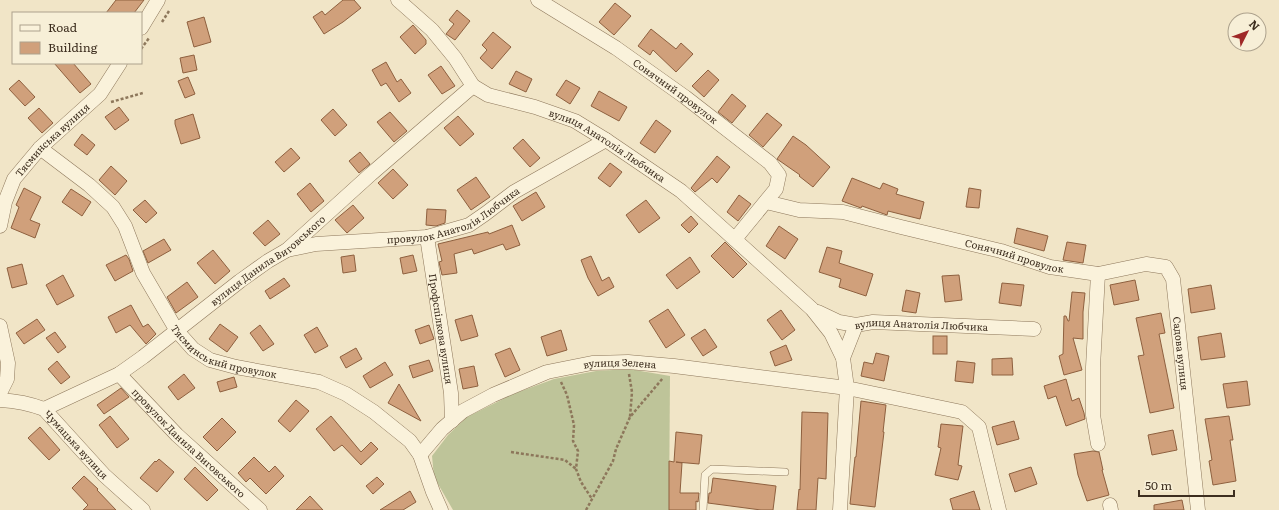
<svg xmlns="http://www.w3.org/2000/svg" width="1279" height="510" viewBox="0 0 1279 510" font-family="Literata,serif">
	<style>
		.cemetery { fill: #bec499 }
		.building { fill: #d0a07b; stroke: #8e603f }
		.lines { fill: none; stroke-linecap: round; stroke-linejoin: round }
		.lane-casing { stroke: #8d775b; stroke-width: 8 }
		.street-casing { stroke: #8d775b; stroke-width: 15 }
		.path { stroke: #8d775b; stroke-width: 2.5; stroke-dasharray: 3 2; stroke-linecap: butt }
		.lane { stroke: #faf2db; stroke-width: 7 }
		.street { stroke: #faf2db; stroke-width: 14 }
		.labels { text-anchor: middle; stroke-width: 4; stroke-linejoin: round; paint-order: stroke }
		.street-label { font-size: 10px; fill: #3d2e1f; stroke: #f7efd7 }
	</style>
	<rect width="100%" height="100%" fill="#f1e5c7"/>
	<path class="cemetery" d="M629,369L670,376L669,510H453L434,477L432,456L448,435L467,417L513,394L554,379L596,371Z"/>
	<g class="building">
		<path d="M116,0H144L134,13H106Z"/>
		<path d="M343,0H354L361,8L343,22L324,34L313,17L322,11L325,15Z"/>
		<path d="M615,3L631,16L614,35L599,22Z"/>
		<path d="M457,10L470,21L455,40L446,34L454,24L449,20Z"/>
		<path d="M204,17L211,42L194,47L187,22Z"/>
		<path d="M413,25L426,40V44L415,54L400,37Z"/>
		<path d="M651,29L676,49L681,43L693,54L676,72L653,50L650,55L638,46Z"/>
		<path d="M493,32L511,47L492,69L480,58L487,50L482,45Z"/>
		<path d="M194,55L197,70L183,73L180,58Z"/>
		<path d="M386,62L397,82L401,79L411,93L399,102L386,83L381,86L372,70Z"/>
		<path d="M54,63H73L91,84L80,93Z"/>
		<path d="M441,66L455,86L442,94L428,75Z"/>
		<path d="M708,70L719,80L704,97L692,86Z"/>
		<path d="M516,71L532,79L526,92L509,84Z"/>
		<path d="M188,77L195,94L185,98L178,81Z"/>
		<path d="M19,80L35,97L25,106L9,89Z"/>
		<path d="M566,80L580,88L570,104L556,95Z"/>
		<path d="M599,91L627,107L619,121L591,106Z"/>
		<path d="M732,94L746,106L732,123L718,112Z"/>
		<path d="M119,107L129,120L115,130L105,117Z"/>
		<path d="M39,108L53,123L42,133L28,118Z"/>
		<path d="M333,109L347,125L335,136L321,120Z"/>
		<path d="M390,112L407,131L394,142L377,122Z"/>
		<path d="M767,113L782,125L763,147L749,135Z"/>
		<path d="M193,114L200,138L181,144L175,124V120Z"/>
		<path d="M458,116L474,134L460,146L444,128Z"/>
		<path d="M656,120L671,131L655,153L640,143Z"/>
		<path d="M82,134L95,145L87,155L74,145Z"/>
		<path d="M793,136L806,145L830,167L813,187L799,176L800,175L777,159Z"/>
		<path d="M523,139L540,158L530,167L513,148Z"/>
		<path d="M291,148L300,158L284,172L275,162Z"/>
		<path d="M360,152L370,164L359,173L349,161Z"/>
		<path d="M717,156L730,167L717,183L712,178L695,192L691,188Z"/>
		<path d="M610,163L622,172L610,187L598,178Z"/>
		<path d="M111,166L127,181L115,195L99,180Z"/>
		<path d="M393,169L408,185L393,199L378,183Z"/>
		<path d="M476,177L490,197L471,210L457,190Z"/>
		<path d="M852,178L880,189L883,183L898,189L896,194L924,202L920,219L888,211L887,215L862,206L861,208L842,201Z"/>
		<path d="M310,183L324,201L311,212L297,194Z"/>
		<path d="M24,188L41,197L30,220L40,224L35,238L11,228L19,207L16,205Z"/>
		<path d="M969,188L981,190L979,208L966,207Z"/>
		<path d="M71,189L91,202L82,216L62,202Z"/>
		<path d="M536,192L545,207L522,221L513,206Z"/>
		<path d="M739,195L751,204L738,221L727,212Z"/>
		<path d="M145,200L157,213L146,223L133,210Z"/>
		<path d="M646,200L660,218L639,233L626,215Z"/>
		<path d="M353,205L364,218L347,233L335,220Z"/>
		<path d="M427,209L446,210L445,223L436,226L426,225Z"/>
		<path d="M691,216L698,224L689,233L681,225Z"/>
		<path d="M268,220L280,234L265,246L253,233Z"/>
		<path d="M512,225L520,245L506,250L503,244L474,254L472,249L454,254L457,273L442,275L439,262L442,261L438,244L488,232L489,234Z"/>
		<path d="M779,226L798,239L785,259L766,246Z"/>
		<path d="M1017,228L1048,236L1044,251L1014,243Z"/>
		<path d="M164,239L171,250L148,263L143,251Z"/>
		<path d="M725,242L747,264L733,278L711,256Z"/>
		<path d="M1067,242L1086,245L1083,263L1063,260Z"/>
		<path d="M827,247L842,251L839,263L873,274L866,296L839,287L841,279L819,272Z"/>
		<path d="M213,250L230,271L215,284L197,263Z"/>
		<path d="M126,255L129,259L133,271L115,281L106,265Z"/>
		<path d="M354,255L356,271L343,273L341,257Z"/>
		<path d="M413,255L417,271L403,274L400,258Z"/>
		<path d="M591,256L602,281L609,277L614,287L598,296L588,278L581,260Z"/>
		<path d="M690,257L700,272L677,289L666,275Z"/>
		<path d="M22,264L27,284L12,288L7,268Z"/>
		<path d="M63,275L74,296L57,305L46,285Z"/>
		<path d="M959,275L962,300L945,302L942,276Z"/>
		<path d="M284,278L290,286L270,299L265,291Z"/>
		<path d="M1135,280L1139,300L1114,305L1110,285Z"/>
		<path d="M187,282L198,297L176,313L167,297Z"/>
		<path d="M1002,283L1024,285L1021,306L999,303Z"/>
		<path d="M1211,285L1215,309L1191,313L1188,289Z"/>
		<path d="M906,290L920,293L916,313L902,311Z"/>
		<path d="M1072,292L1085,293L1083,312V339L1073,338L1082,370L1064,375L1059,356L1063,354L1064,316H1066L1068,321H1069Z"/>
		<path d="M131,305L143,327L148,324L156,334L146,344L130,325L116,333L108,317Z"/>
		<path d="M668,309L685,335L666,348L649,321Z"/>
		<path d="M781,310L795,330L782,340L767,320Z"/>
		<path d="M1161,313L1165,333L1159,334L1174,408L1150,413L1138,356L1144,355L1136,318Z"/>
		<path d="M472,315L478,336L461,341L455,320Z"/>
		<path d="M37,319L45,330L24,344L16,333Z"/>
		<path d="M220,324L238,337L227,352L209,339Z"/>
		<path d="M260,325L274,344L263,351L250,333Z"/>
		<path d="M429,325L434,339L420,344L415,330Z"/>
		<path d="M317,327L328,346L315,353L304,335Z"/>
		<path d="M705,329L717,347L703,356L691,338Z"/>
		<path d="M561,330L567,350L547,356L541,337Z"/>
		<path d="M55,332L66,347L58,353L46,338Z"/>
		<path d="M1221,333L1225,357L1201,360L1198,337Z"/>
		<rect x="933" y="336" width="14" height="18"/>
		<path d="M786,345L792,360L775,366L770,352Z"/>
		<path d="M356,348L362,359L346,368L340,357Z"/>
		<path d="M510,348L520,370L505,377L495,354Z"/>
		<path d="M876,353L889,356L884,381L861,376L864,362L873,364Z"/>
		<path d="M1012,358L1013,375H992V359Z"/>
		<path d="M429,360L433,371L413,378L409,366Z"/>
		<path d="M57,361L70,377L61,384L48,369Z"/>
		<path d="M957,361L975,363L973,383L955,381Z"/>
		<path d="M385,362L393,375L370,388L363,376Z"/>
		<path d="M474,366L478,386L463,389L459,369Z"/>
		<path d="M184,374L195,388L178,400L168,387Z"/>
		<path d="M234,377L237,387L220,392L217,382Z"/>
		<path d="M1066,379L1072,401L1079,398L1084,413L1085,419L1066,426L1056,396L1048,399L1044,386Z"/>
		<path d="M1247,381L1250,405L1227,408L1223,384Z"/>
		<path d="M399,384L421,421L388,403Z"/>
		<path d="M121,388L129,397L104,414L97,405Z"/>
		<path d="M296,400L309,411L290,432L278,421Z"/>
		<path d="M861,401L886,405L883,432H884L875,507L850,504L855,457H856Z"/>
		<path d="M802,412L828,413L826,479L818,478L816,510H797L799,489L800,490Z"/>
		<path d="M110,416L129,439L117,448L99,425Z"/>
		<path d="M331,416L361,452L371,442L378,449L361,465L342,445L334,451L316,429Z"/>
		<path d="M1229,416L1233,440H1230L1236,481L1213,485L1209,461L1212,460L1205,419Z"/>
		<path d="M222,418L236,432L217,451L203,437Z"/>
		<path d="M1014,421L1019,439L997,445L992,427Z"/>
		<path d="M941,424L963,426L958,465L962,466L958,480L935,475L941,448L938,447Z"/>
		<path d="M40,427L60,450L49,460L28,438Z"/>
		<path d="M1173,430L1177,450L1152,455L1148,435Z"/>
		<path d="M676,432L702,435L699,464L676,462L682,463L680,493H699L698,502L696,501V510H669V461L674,462Z"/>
		<path d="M1093,451L1099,452L1103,470H1102L1109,495L1087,501L1078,475L1074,454Z"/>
		<path d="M254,457L269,472L275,466L284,476L266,494L250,478L246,482L238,473Z"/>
		<path d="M159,459L174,472L157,492L140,478L155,461L156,462Z"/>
		<path d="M195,467L218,490L207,501L184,479Z"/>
		<path d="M1031,467L1037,484L1015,492L1009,474Z"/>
		<path d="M84,476L98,489L97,490L116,510H83L88,505L72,488Z"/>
		<path d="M377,477L384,484L373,494L366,486Z"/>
		<path d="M713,478L776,486L773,510H761L708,503L709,493H711Z"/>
		<path d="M410,491L416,502L403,510H380Z"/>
		<path d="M974,491L980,510H953L950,499Z"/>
		<path d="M310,496L323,510H296Z"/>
		<path d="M1182,500L1184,510H1154V505Z"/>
	</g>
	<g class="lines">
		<defs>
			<path id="lane" d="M703,510L705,475L712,469L785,472"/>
			<g id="street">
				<path id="s1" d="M398,0L432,30L455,58L473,86L488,95L535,107L575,121L606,140L681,191L812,309L831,333L843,358L847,388L962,412L979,427L999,510"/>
				<path id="s2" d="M538,0L616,48L685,97L770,163L779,175L776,189L735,239"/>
				<path d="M141,28L158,0"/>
				<path id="s3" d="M40,148L89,185L113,207L125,226L143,273L177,331L193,349L210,360L236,367L319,382L346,394L374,412L410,441L420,455L433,492L441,510"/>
				<path id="s4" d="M766,202L799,210L843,212L901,227L1001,251L1050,267L1098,274L1093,367V415L1098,444"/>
				<path id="s5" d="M0,226L5,202L14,179L40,148L100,94L120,63"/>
				<path id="s6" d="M427,237L451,393L452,421"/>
				<path id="s7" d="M287,250L316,244L427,237L469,225L485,214L514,192L606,140"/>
				<path id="s8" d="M1098,274L1146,264L1166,267L1173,279L1198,510"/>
				<path id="s9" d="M818,312L839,322L856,325L873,322L1034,329"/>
				<path d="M0,326L8,363L7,379L0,393"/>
				<path d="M843,358L856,325"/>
				<path id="s10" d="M119,374L177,435L260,510"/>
				<path id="s11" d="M0,400C17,401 28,403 44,409L104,475L143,510"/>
				<path id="s12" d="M44,409L119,374L143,357L240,281L268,261L287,250L371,174L473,86"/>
				<path id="s13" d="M420,455L442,429L463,411L493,395L547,372L592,363L628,362L674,366L847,388L840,510"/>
				<path d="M1110,505L1111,510"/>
			</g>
		</defs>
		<use href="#lane" class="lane-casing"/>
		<use href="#street" class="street-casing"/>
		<g class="path">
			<path d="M162,22L169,11"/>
			<path d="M141,49L149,38"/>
			<path d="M111,102L143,93"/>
			<path d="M629,374L632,392L630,417"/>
			<path d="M561,382L567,395L574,425L573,441L578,451L576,469L581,482L592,499"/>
			<path d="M511,452L565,460L576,469"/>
			<path d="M586,510L613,461L616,449L630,417L663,378"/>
		</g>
		<use href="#lane" class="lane"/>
		<use href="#street" class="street"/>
	</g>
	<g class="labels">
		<g class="street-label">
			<text dy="4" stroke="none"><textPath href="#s2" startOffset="165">Сонячний провулок</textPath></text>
			<text dy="4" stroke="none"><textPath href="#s5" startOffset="104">Тясминська вулиця</textPath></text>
			<text dy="4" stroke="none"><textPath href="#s1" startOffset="263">вулиця Анатолія Любчика</textPath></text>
			<text dy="4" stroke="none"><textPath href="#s7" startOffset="173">провулок Анатолія Любчика</textPath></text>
			<text dy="4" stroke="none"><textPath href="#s4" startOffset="255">Сонячний провулок</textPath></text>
			<text dy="4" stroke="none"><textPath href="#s12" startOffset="270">вулиця Данила Виговського</textPath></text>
			<text dy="4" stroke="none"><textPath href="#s9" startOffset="106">вулиця Анатолія Любчика</textPath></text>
			<text dy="4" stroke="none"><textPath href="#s6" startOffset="93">Профспілкова вулиця</textPath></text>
			<text dy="4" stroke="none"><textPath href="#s3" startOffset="287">Тясминський провулок</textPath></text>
			<text dy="4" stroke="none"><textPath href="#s8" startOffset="158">Садова вулиця</textPath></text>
			<text dy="4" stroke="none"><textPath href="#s13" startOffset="228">вулиця Зелена</textPath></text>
			<text dy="4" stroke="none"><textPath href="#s10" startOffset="98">провулок Данила Виговського</textPath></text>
			<text dy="4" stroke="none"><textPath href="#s11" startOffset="93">Чумацька вулиця</textPath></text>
		</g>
	</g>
	<rect x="12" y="12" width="130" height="52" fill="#f7efd7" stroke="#ada28d"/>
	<rect x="20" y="25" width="20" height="6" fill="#faf2db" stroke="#ada28d"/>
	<text x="48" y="32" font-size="12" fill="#3d2e1f">Road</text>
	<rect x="20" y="42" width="20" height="12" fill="#d0a07b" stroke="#ada28d"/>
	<text x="48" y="52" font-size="12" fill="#3d2e1f">Building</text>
	<g transform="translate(1247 32) rotate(48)"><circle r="19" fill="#f7efd7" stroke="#ada28d"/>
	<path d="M0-3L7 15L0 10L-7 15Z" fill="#9f2928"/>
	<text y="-6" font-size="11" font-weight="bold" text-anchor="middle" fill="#3d2e1f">N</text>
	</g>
	<path d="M1139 490v6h95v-6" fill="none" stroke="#3d2e1f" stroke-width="2"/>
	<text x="1145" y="490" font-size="12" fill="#3d2e1f" stroke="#f7efd7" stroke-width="3" paint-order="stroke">50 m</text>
</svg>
